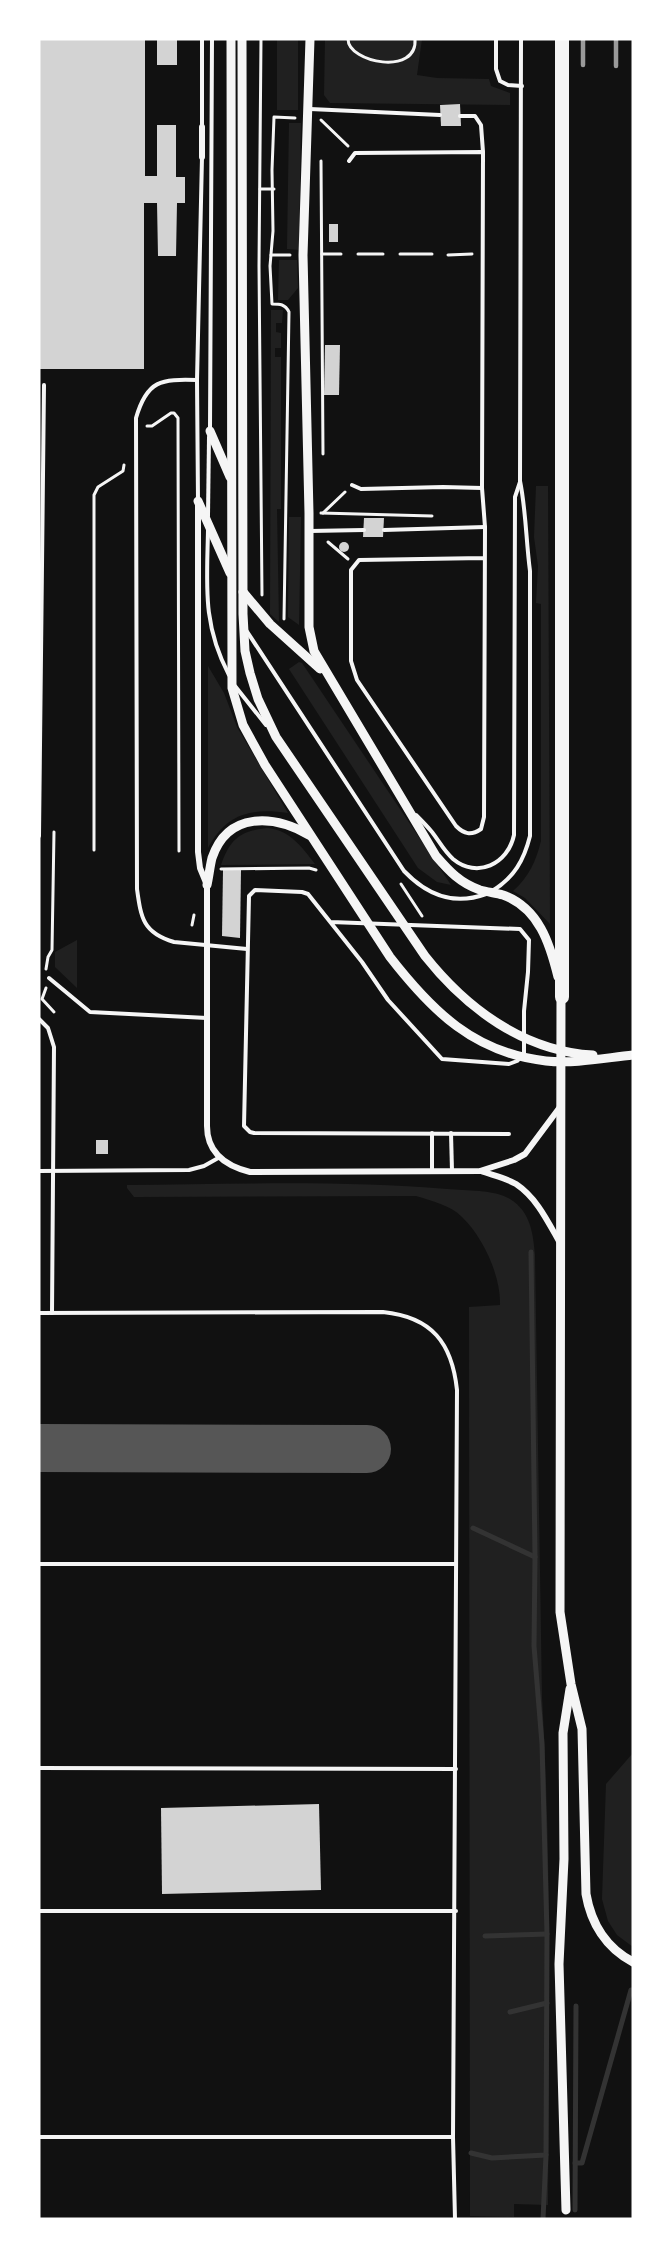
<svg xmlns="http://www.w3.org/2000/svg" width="672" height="2258" viewBox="0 0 672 2258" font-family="'Work Sans',sans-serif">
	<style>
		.green { fill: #202020 }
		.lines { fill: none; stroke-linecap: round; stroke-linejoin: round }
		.stream { stroke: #333; stroke-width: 5 }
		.taxiway { stroke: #565656; stroke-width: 48 }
		.building { fill: #d3d3d3 }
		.path { stroke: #f5f5f5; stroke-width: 3 }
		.service { stroke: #f5f5f5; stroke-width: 4 }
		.minor { stroke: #f5f5f5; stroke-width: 6 }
		.tertiary { stroke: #f5f5f5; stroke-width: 9 }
		.motorway { stroke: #f5f5f5; stroke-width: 14 }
		.rail { stroke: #9a9a9a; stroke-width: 4.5 }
	</style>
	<rect width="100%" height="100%" fill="#111"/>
	<g class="green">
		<rect x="277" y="39" width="21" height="71"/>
		<path d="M325,39H422L417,75L437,78L489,79L491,86L510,93V105L330,103L324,95Z"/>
		<path d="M289,123H301L299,250L287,249Z"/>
		<path d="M279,260H297L298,288L288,300H278Z"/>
		<path d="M271,310H283L282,323H276V332L281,333V348H275V357H281V509H277L279,622L270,614Z"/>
		<path d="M536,486H548L550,924L525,898L513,891C529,877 536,861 541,841V604L536,603L538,566L534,537Z"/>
		<path d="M289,517H301L299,625L288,617Z"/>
		<path d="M299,662L302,663L451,885L437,882L418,868L289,669Z"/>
		<path d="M208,666L224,693L237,727L288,813C250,808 227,813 208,848Z"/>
		<path d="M267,828C290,830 302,847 315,864L221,865C230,839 240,831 267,828Z"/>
		<path d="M77,940V988L55,967V952Z"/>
		<path d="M127,1185C232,1184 343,1180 447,1189C467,1191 493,1189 510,1199C531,1212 533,1234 535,1255L542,1697C552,1866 549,2036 548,2205L514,2204V2217L470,2216L469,1307L500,1305C501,1276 483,1237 462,1217C450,1205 432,1201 416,1196L134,1197L127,1188Z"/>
		<path d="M633,1753V1947L617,1935L608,1921L602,1899L606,1784Z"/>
	</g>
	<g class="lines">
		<g class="stream">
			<path d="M473,1528L535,1557"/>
			<path d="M485,1936L547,1934"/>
			<path d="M510,2012L547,2003"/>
			<path d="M471,2153L492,2158L546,2155L547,1934L542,1744L534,1646L535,1557L531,1252"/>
			<path d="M575,2163H582L631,1990"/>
			<path d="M575,2210L576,2006"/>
			<path d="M543,2219L546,2155"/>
		</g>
		<path class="taxiway" d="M39,1448L367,1449"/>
	</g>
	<g class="building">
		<path d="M39,39H145V176H157V125H176V177H185V203H177L176,256H158L157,203H144V369H39Z"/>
		<rect x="157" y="39" width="20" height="26"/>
		<path d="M460,104L461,126H441L440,105Z"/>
		<rect x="329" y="224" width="9" height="18"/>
		<path d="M325,345H340L339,395H324Z"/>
		<path d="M364,518H384L383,537H363Z"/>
		<circle cx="344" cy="547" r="5"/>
		<path d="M223,870H241L240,938L222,936Z"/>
		<rect x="96" y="1140" width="12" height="14"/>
		<path d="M319,1804L321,1890L162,1894L161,1808Z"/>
	</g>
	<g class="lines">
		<g class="path">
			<path d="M261,39L259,266L262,595"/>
			<path d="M348,39C348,63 418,76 415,39"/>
			<path d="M321,120L348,146"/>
			<path d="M321,161L323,454"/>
			<path d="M260,189H274"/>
			<path d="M322,254H341"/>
			<path d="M358,254H383"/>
			<path d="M400,254H432"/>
			<path d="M271,255H290"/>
			<path d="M448,255L472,254"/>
			<path d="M147,426H152L171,413H174L178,418L179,851"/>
			<path d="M321,513L432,516"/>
			<path d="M323,513L345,492"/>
			<path d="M328,542L348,559"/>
			<path d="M284,619L289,312C285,304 280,304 272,304L270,266L273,231L272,170L274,117L295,118"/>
			<path d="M94,850V495L98,487L123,471L124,465"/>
			<path d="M221,869L309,868L316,870"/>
			<path d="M401,884L422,916"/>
			<path d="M192,925L194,915"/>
			<path d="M46,969L48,957L52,950L54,832"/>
			<path d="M46,988L42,999L54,1012"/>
		</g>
		<g class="service">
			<path d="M202,39V127"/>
			<path d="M496,39V69L500,81L508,85L522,86"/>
			<path d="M310,109L440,115"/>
			<path d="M460,116H475L481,125L483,152"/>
			<path d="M349,161L355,153L483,152L482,488L443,487L361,489L352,485"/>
			<path d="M197,380C161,379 147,380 136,418L137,889C141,918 143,933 174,942L247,949"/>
			<path d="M210,429L212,39"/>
			<path d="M482,488L485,527L484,817L481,829C471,836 464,834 456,826L357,680L351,661V570L359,560L484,558"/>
			<path d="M198,501L197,380L202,157"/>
			<path d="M208,516L209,437"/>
			<path d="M208,530C207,585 202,624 229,675"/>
			<path d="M384,530L485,527"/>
			<path d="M310,531L364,530"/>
			<path d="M246,630L404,871C427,895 453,906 486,894"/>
			<path d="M235,686L266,725"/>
			<path d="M416,815C421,820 427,826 432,832C439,841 444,851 453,859C477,879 508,864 514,835L515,497L520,482"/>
			<path d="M39,836L44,385"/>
			<path d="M492,891C514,878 524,860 530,836V571C526,541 526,510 520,481L521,39"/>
			<path d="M331,922L520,929L529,940L528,972L524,1011V1054L517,1061L509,1064L442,1059L388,1000L362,962L308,894L302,892L255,890L249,896L244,1126L250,1132L254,1133L509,1134"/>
			<path d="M49,978L90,1012L207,1018"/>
			<path d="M39,1019L48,1028L54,1047L52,1313"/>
			<path d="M451,1133L452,1171"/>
			<path d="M432,1170V1133"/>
			<path d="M39,1171L189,1170L204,1166L220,1157"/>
			<path d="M39,1313L383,1312C432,1317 452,1343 457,1390L453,2137L455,2219"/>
			<path d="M39,1564H456"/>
			<path d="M39,1768L456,1769"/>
			<path d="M39,1911H456"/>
			<path d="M39,2137H453"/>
		</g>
		<g class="minor">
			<path d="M202,157V127"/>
			<path d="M198,505V852L200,868L207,885V1126C207,1153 226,1166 250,1172L480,1171L514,1160L525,1154L560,1107"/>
			<path d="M481,1171C492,1175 506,1178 516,1184C537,1198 548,1222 560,1243"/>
		</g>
		<g class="tertiary">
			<path d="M231,39L232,688L243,725L265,765L390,957C432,1011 474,1053 546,1061C575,1064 604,1058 633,1055"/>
			<path d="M242,39L243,614L245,651L250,673L258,699L276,737L425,956C467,1009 524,1051 593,1055"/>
			<path d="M310,39L303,255L309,513V627L314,651L436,856C449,871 460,883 480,890C487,892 496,893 503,895C539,908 550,944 558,977"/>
			<path d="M210,431L230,477"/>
			<path d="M198,501L230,573"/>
			<path d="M243,592L270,624L320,669"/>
			<path d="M207,885C209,876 210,866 212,858C228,811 274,815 309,835"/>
			<path d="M561,994L560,1612L571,1684L582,1729L586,1894C591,1923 606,1948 633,1962"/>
			<path d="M566,2210L559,1964L564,1859L563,1733L570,1689"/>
		</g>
		<path class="motorway" d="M562,997V39"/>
		<g class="rail">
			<path d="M583,39V65"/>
			<path d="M616,39V66"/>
		</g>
	</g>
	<rect width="672" height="2258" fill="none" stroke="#ffffff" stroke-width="81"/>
</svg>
